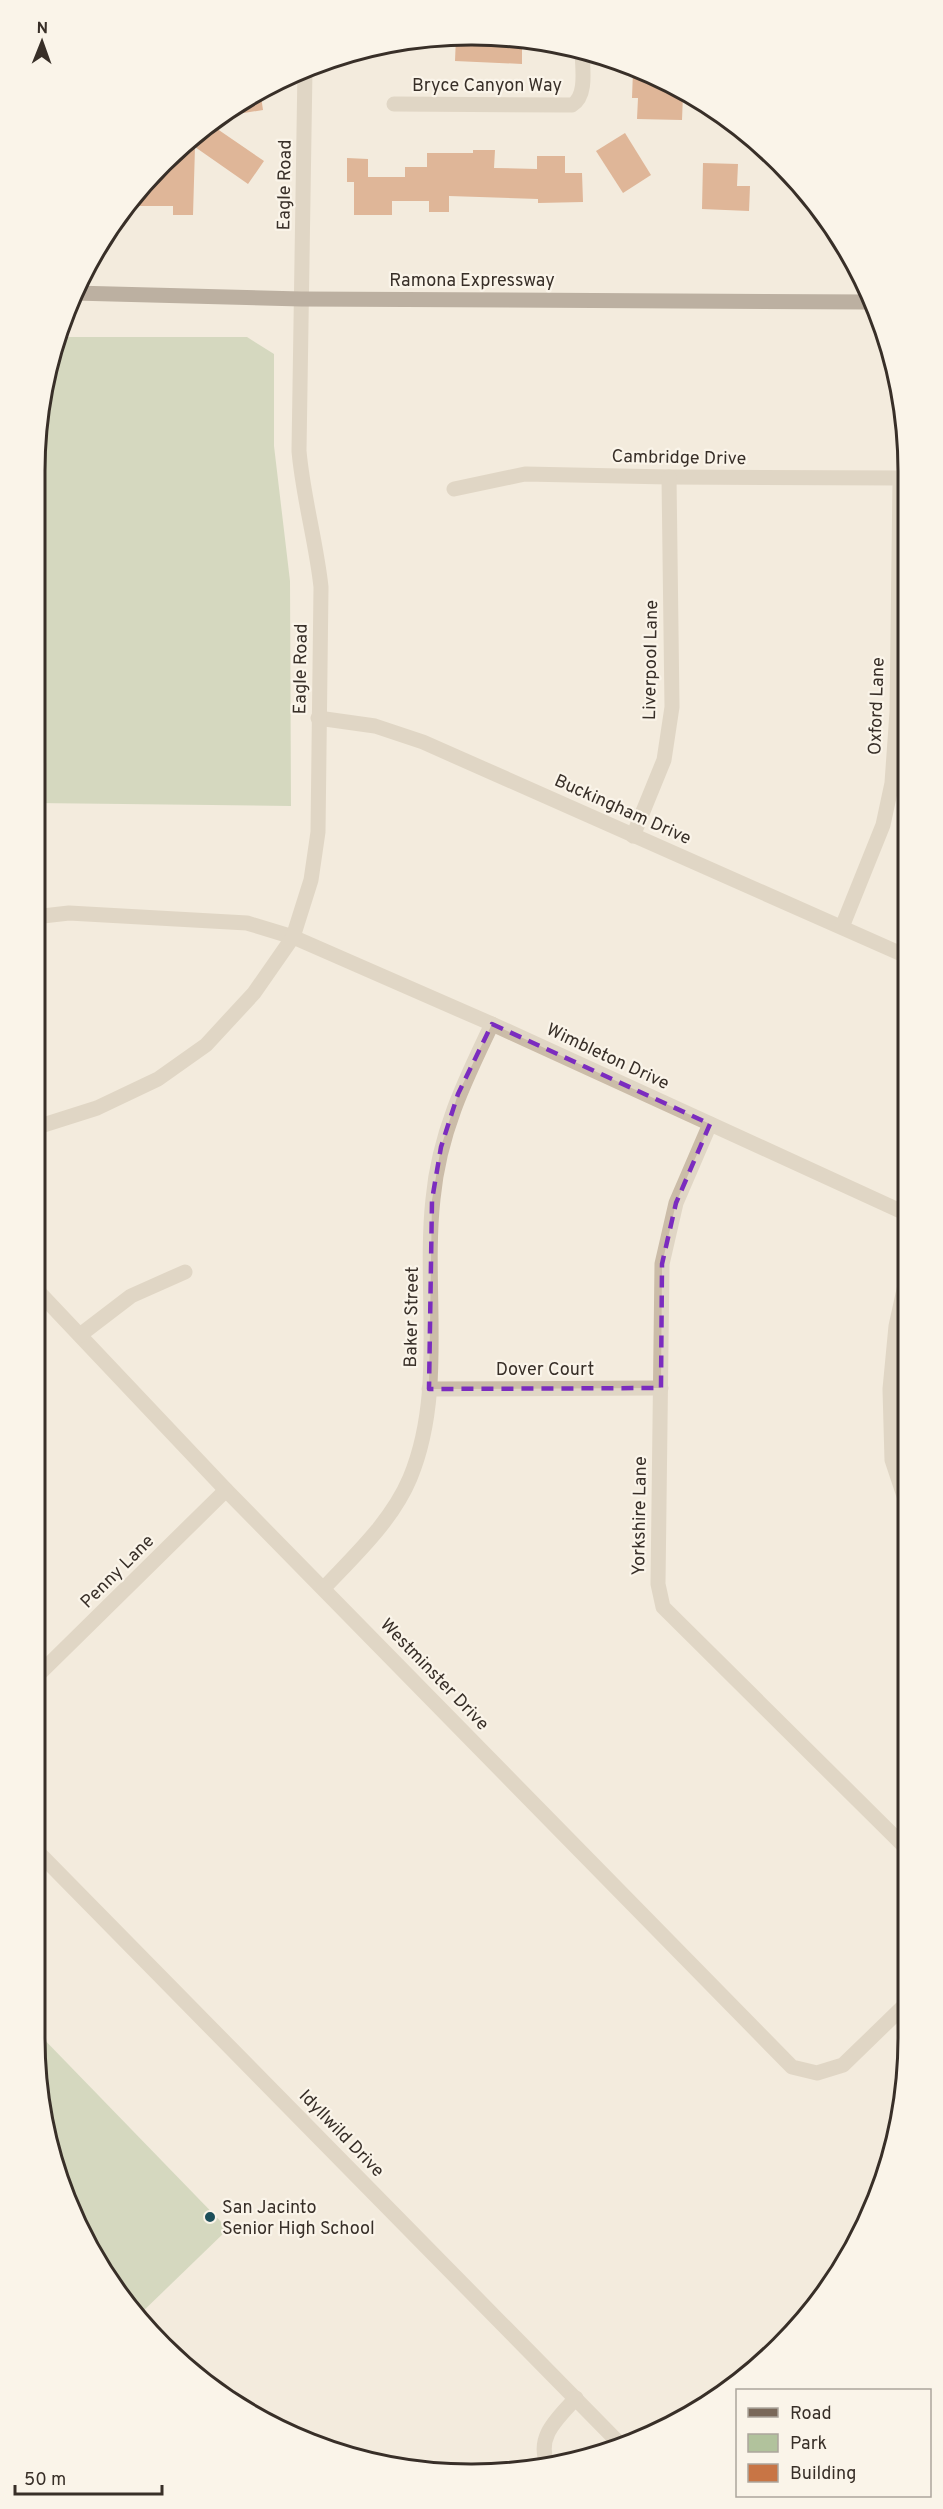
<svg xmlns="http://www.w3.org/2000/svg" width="943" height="2509" viewBox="0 0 943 2509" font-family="Overpass,sans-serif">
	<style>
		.green { fill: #b1c29c }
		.building { fill: #c87545 }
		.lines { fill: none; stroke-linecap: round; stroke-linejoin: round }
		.minor { stroke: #cbbca8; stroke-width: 15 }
		.major { stroke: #7a6859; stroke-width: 15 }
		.marked { fill: none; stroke: #7b2cbf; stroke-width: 4.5; stroke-dasharray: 12 8; stroke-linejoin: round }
		.poi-dot { fill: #1d4f5a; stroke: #faf4e9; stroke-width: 2 }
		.labels { text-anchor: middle; stroke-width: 4.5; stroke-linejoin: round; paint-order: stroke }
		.street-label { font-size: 18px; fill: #382f28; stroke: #faf4e9 }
		.poi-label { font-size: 18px; fill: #382f28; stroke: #faf4e9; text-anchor: start }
		.rim { fill: none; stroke: #382f28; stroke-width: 3 }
	</style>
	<rect width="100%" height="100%" fill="#f3ebdd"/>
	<g class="green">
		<path d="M57,337H247L274,354V446L290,581L291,806L35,803L34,472L49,358Z"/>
		<path d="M35,2030L228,2229L137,2317L93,2256L58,2178Z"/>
	</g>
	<g class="building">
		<path d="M500,35L522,39V64L455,61L456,37Z"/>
		<path d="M633,71L683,94L682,120L637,119L638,98H632Z"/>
		<path d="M260,90L263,110L219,117L253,93Z"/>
		<path d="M210,124L264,161L248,184L195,147L193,215H173V206H139L140,190L184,143Z"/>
		<path d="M625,133L651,175L623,193L596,151Z"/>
		<path d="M473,150H495L494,168L537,169V156H565V173H582L583,202L538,203V199L449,196V212H429V201H392V215H354V182H347V158L368,159V177H405V167H427V153H473Z"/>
		<path d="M703,163L738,164L737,186H750L749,211L702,209Z"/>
	</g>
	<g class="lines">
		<g class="minor">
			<path d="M394,104L572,105C588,96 582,66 582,49"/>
			<path d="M454,489L525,474L669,477L905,478"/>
			<path d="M318,718L375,726L423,742L906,956"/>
			<path d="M633,836L664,760L672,707L669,477"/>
			<path d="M34,917L69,913L247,923L293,937L492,1024L907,1214"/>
			<path d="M842,927L883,825L892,783L897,712L900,478"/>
			<path d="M710,1124L676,1203L662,1264L658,1584L663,1607L908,1850"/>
			<path d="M34,1128L97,1108L158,1079L206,1045L254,993L293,937L311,880L318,832L321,587C316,541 303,497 299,451L305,69"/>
			<path d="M907,1276L896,1326L890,1389L892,1460L907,1505"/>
			<path d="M34,1287L226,1490L792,2067L817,2073L843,2065L908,2002"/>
			<path d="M80,1335L131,1296L185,1272"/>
			<path d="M429,1389L661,1388"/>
			<path d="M324,1588C355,1555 392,1521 410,1478C446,1392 423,1290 433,1199C439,1134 464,1082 492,1024"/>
			<path d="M34,1679L226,1490"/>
			<path d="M34,1848L622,2446"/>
			<path d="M548,2466C535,2437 557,2419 576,2398"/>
		</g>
		<path class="major" d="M74,293L301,299L871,302"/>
	</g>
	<path d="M0 0H943V2509H0ZM492,1024L710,1124L676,1203L662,1264L661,1388L429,1389L432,1200L441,1147L458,1094Z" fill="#f3ebdd" fill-opacity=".55" fill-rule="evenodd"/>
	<path class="marked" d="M492,1024L710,1124L676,1203L662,1264L661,1388L429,1389L432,1200L441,1147L458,1094Z"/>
	<circle class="poi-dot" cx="210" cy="2217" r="6"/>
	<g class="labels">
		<g class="street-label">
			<text x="487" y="91">Bryce Canyon Way</text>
			<text transform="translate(284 185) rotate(-89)" y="6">Eagle Road</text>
			<text x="472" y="286">Ramona Expressway</text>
			<text transform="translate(679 457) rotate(1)" y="6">Cambridge Drive</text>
			<text transform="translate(650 660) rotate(-89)" y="6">Liverpool Lane</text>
			<text transform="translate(300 669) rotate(-89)" y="6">Eagle Road</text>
			<text transform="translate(876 706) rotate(-88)" y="6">Oxford Lane</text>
			<text transform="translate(623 809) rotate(24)" y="6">Buckingham Drive</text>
			<text transform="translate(608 1056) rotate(25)" y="6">Wimbleton Drive</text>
			<text transform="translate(411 1317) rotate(-89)" y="6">Baker Street</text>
			<text x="545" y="1375">Dover Court</text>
			<text transform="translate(639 1516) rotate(-89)" y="6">Yorkshire Lane</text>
			<text transform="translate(117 1571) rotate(-45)" y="6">Penny Lane</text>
			<text transform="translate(435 1674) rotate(46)" y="6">Westminster Drive</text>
			<text transform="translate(342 2133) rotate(46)" y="6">Idyllwild Drive</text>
		</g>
		<g class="poi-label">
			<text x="222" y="2213">San Jacinto<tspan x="222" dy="21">Senior High School</tspan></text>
		</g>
	</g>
	<path d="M0 0H943V2509H0ZM471 45H472A426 426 0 0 1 898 471V2038A426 426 0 0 1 472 2464H471A426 426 0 0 1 45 2038V471A426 426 0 0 1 471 45Z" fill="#faf4e9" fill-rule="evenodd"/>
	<path class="rim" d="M471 45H472A426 426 0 0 1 898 471V2038A426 426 0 0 1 472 2464H471A426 426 0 0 1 45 2038V471A426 426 0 0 1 471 45Z"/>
	<rect x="736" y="2389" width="195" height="108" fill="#faf4e9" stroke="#aca59c" stroke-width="1.5"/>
	<rect x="748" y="2408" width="30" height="9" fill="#7a6859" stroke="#aca59c" stroke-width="1.5"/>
	<text x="790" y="2419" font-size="18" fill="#382f28">Road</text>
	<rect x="748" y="2434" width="30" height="18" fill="#b1c29c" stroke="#aca59c" stroke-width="1.5"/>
	<text x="790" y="2449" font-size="18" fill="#382f28">Park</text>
	<rect x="748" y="2464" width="30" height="18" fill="#c87545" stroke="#aca59c" stroke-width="1.5"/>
	<text x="790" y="2479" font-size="18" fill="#382f28">Building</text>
	<g transform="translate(42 42) rotate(1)" stroke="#faf4e9" stroke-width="4.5" paint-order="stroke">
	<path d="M0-4.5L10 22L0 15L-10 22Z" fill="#382f28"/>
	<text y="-9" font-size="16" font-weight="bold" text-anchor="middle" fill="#382f28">N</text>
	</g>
	<path d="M15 2485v9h147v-9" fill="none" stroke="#382f28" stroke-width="3"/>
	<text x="24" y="2485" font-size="18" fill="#382f28" stroke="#faf4e9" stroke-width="4.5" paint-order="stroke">50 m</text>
</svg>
